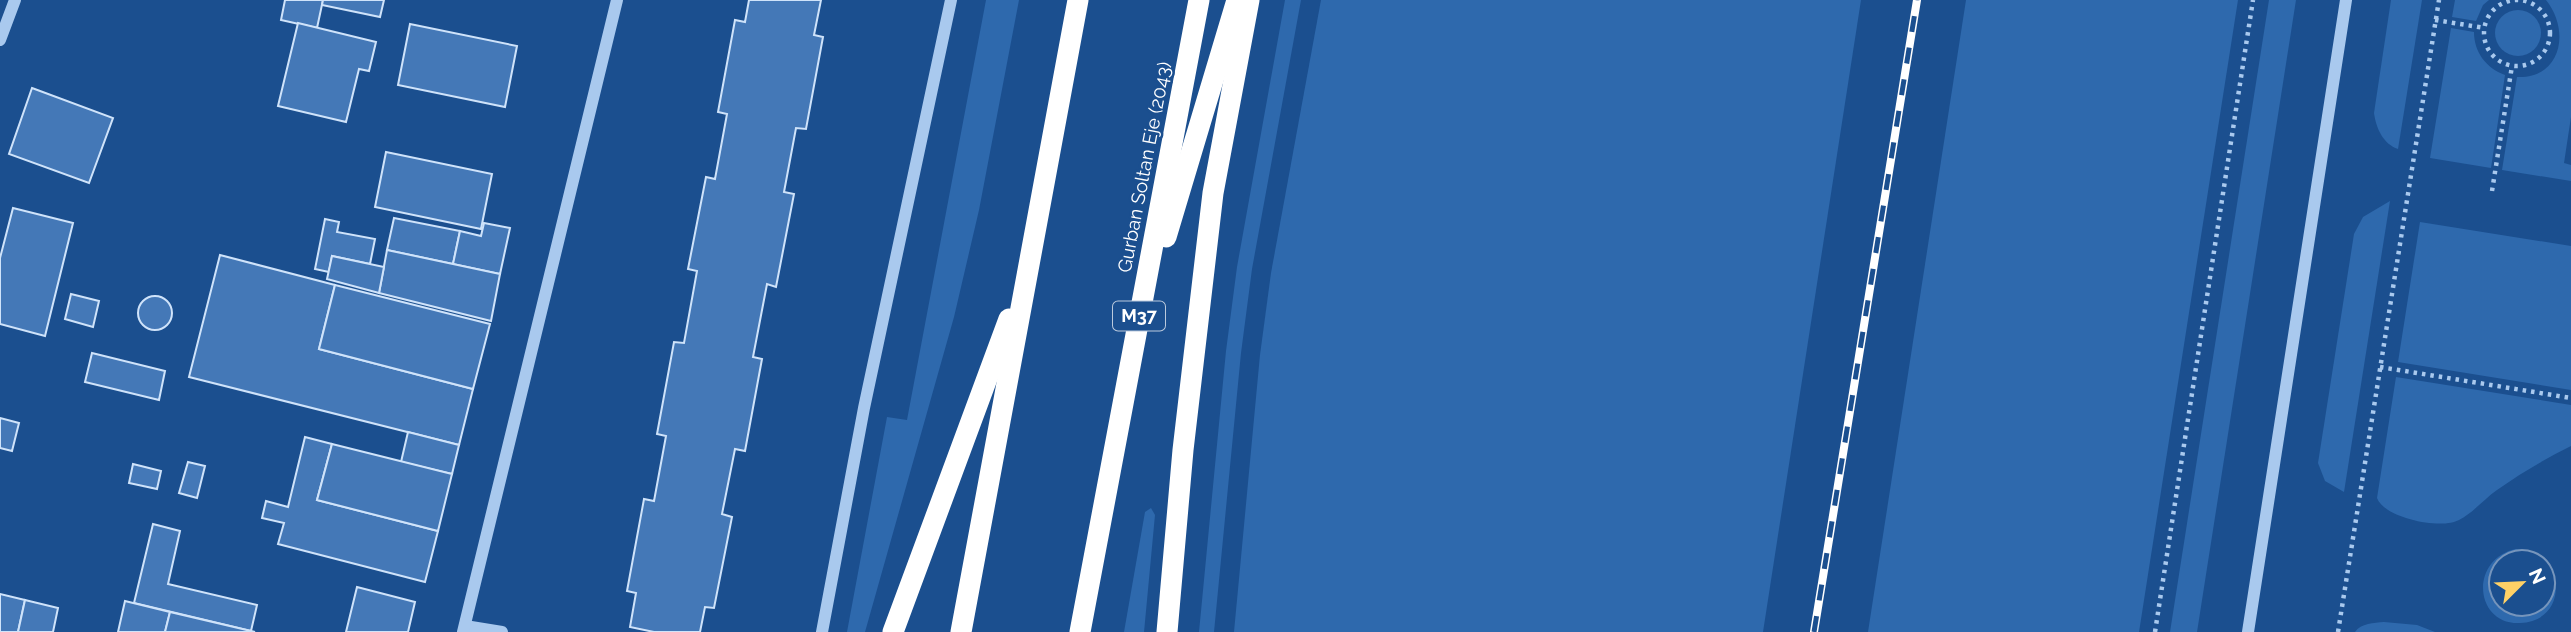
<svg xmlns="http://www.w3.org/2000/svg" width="2571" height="632" viewBox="0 0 2571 632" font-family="Raleway,sans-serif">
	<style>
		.green { fill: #2e69ad; fill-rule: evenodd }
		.building { fill: #4478b7; stroke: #cfe3fa; stroke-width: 2 }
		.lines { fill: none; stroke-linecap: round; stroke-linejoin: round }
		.path { stroke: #a9c9ee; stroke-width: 4.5; stroke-dasharray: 3.5 5; stroke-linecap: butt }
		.minor { stroke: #a9c9ee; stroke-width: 12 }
		.highway { stroke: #fff; stroke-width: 21 }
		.rail-casing { stroke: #fff; stroke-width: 8 }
		.rail { stroke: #1b4f8f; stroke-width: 5; stroke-dasharray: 16; stroke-linecap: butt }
		.labels { text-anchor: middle; stroke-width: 5; stroke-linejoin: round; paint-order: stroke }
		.shield { fill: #1b4f8f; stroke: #bbcadd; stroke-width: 2 }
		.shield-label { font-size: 18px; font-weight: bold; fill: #fff }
		.street-label { font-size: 19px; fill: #fff; stroke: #1b4f8f }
	</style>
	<rect width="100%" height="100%" fill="#1b4f8f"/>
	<g class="green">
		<path d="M986,0H1019L979,210L954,317L865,632H847L887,417L907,420Z"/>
		<path d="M1285,0H1301L1252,269L1241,353L1214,632H1199L1226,351L1237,267Z"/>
		<path d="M1321,0H1861L1763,632H1234L1260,355L1271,273Z"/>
		<path d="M1966,0H2238L2139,632H1868Z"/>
		<path d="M2269,0H2296L2197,632H2170Z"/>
		<path d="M2391,0H2422L2398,149C2383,144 2376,128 2374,113Z"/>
		<path d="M2455,0H2489L2483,5L2476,21L2452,17Z"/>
		<path d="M2546,0H2571V117L2564,163L2571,165V181L2502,170L2517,77C2561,79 2571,31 2546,0Z"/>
		<circle cx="2518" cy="33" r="23"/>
		<path d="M2451,28L2474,32C2474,52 2486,68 2505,75L2491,168L2430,158Z"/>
		<path d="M2390,201L2344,492L2325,481L2318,463L2354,234L2363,217Z"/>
		<path d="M2420,222L2571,246V390L2398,362Z"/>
		<path d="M2396,377L2571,405V446C2545,459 2521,473 2497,490C2484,499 2473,513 2459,520C2441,530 2384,518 2377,498Z"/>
		<path d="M1151,508L1155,515L1144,632H1124L1145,512Z"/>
		<path d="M2516,549C2568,552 2569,622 2520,623C2474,625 2469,559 2516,549ZM2524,558L2527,562H2543V586L2547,592L2543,595V604H2537L2535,610L2523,608L2514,614L2507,605L2496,602L2498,591L2491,581L2501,574V562H2519Z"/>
		<path d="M2384,622L2417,625L2435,632H2355C2361,623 2374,623 2384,622Z"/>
	</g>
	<g class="building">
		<path d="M285,0H323L317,28L281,20Z"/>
		<path d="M323,0H384L380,17L322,5Z"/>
		<path d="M749,0H821L814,35L823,37L806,129L796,128L784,192L794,194L776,287L767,284L753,357L762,359L745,451L735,449L722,514L732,517L714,608L705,607L700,632H654L630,627L636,593L627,591L644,499L654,501L666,436L657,434L674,342L684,343L697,271L688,269L706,177L715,179L727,114L718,112L735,20L745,22Z"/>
		<path d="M298,23L376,42L369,71L359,69L346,122L278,106Z"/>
		<path d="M410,24L517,46L505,107L398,85Z"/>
		<path d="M32,88L113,118L89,183L9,154Z"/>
		<path d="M386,152L492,174L481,229L375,207Z"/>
		<path d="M13,208L73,223L45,336L0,324V258Z"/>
		<path d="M394,218L460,231L453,264L387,250Z"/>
		<path d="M325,219L339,222L337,232L375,239L370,264L332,256L329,272L315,269Z"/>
		<path d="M484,223L510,228L500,274L453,264L460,231L481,236Z"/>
		<path d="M387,250L500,274L491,321L379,293Z"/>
		<path d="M220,255L335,285L319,349L473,389L459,445L189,377Z"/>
		<path d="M332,256L384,267L379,293L327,279Z"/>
		<path d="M335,285L490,324L473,389L319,349Z"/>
		<path d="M71,294L99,301L93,327L65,319Z"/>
		<circle cx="155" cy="313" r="17"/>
		<path d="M92,353L165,371L159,400L85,382Z"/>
		<path d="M0,418L19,423L12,451L0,448Z"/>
		<path d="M408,432L459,445L452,474L401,462Z"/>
		<path d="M305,437L332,444L317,500L438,531L425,582L278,544L284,523L262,518L266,501L288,507Z"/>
		<path d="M332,444L452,474L438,531L317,500Z"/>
		<path d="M188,462L205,466L197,498L179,493Z"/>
		<path d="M133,464L161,471L157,489L129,483Z"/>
		<path d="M153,524L180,531L168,584L257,605L251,631L134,603Z"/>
		<path d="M357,587L415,602L408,632H346Z"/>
		<path d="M0,594L25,600L18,632H0Z"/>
		<path d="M25,600L58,608L53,632H18Z"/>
		<path d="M125,601L170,612L165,632H118Z"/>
		<path d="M170,612L251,631L255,632H165Z"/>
	</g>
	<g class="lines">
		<g class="path">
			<circle cx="2517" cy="33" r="33"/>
			<path d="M2435,20L2485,28"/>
			<path d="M2492,191L2512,66"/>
			<path d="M2380,367L2571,398"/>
			<path d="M2155,632L2253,0"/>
			<path d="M2338,632L2439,0"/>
		</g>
		<g class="minor">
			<path d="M0,40L15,0"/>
			<path d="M465,626L502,632"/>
			<path d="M463,632L617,0"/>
			<path d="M822,632L864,408L951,0"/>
			<path d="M2248,632L2346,0"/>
		</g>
		<g class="highway">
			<path d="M1166,237L1237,0"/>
			<path d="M893,632L1009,319"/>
			<path d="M961,632L1078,0"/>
			<path d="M1080,632L1199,0"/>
			<path d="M1167,632L1183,450L1213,193L1249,0"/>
		</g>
		<defs>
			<path id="rail" d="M1814,632L1917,0"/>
		</defs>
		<use href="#rail" class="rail-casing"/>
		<use href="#rail" class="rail"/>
	</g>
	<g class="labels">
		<rect class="shield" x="1113" y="301.5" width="52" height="29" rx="5"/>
		<g class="shield-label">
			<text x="1139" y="322">M37</text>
		</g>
		<g class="street-label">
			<text transform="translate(1144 167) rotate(-79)" y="7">Gurban Soltan Eje (2043)</text>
		</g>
	</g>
	<g transform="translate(2522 583) rotate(66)"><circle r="33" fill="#1b4f8f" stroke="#7695bc" stroke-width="2"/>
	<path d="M0-5L12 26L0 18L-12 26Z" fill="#ffd166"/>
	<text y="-10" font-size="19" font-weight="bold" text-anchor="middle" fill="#ffffff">N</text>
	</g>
</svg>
